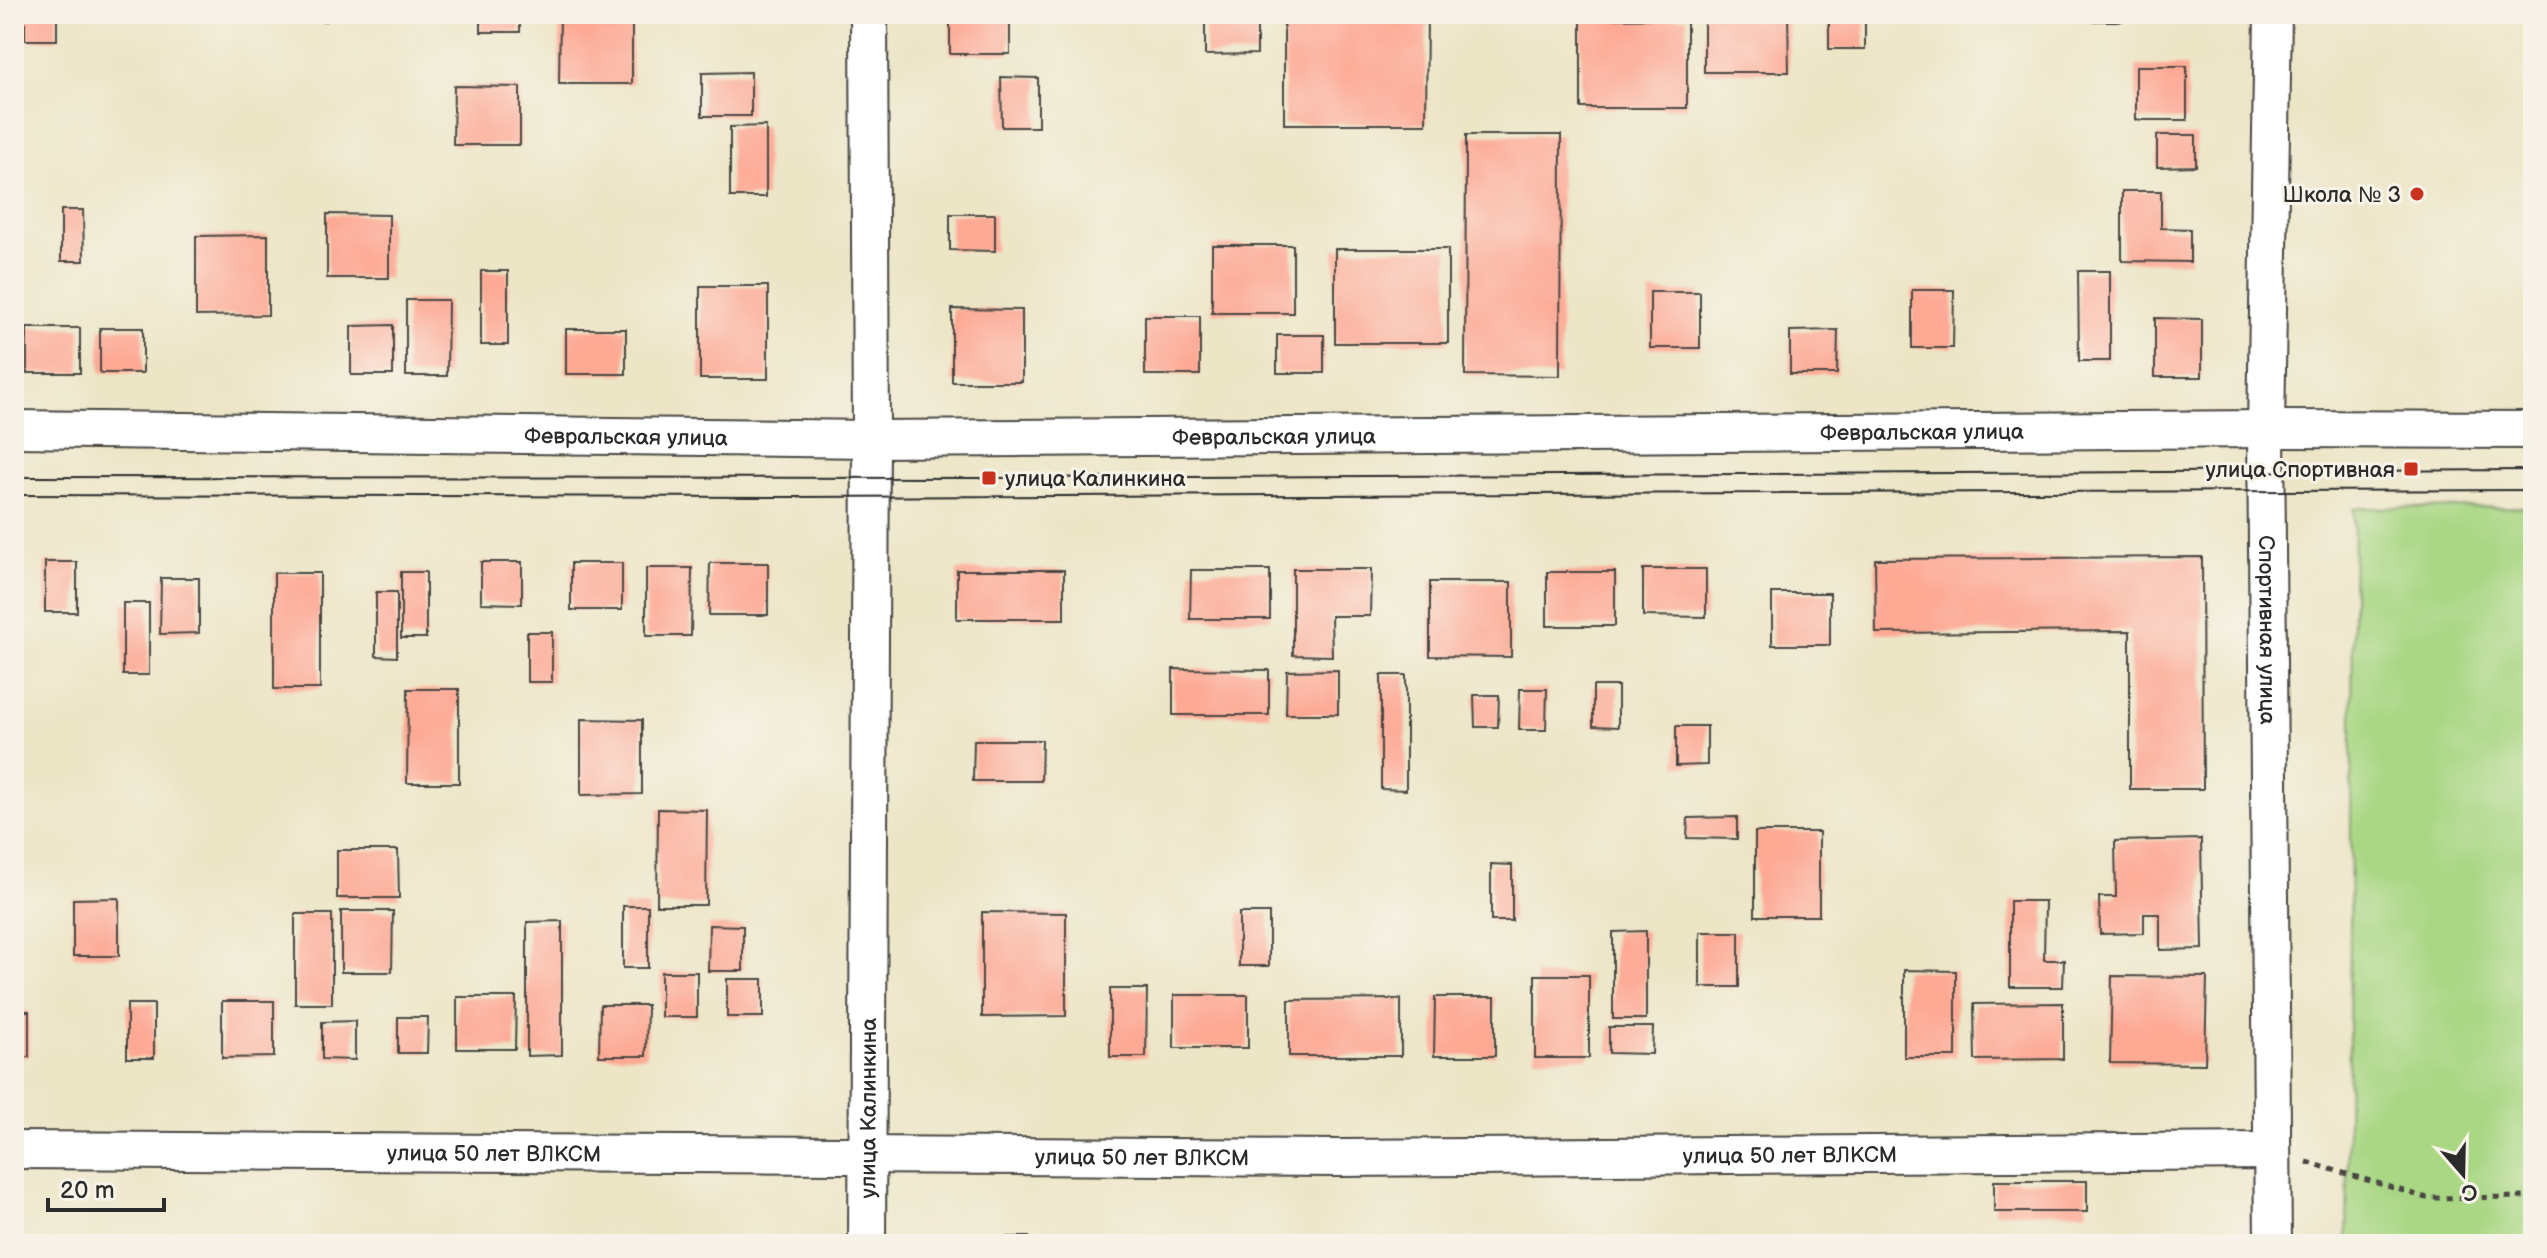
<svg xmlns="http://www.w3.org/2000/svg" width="2547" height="1258" viewBox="0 0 2547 1258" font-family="'Balsamiq Sans',sans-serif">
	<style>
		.green { fill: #a9d784; stroke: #6a8158; stroke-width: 2 }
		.building { fill: #fda994 }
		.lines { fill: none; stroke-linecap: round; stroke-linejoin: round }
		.minor-casing { stroke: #484742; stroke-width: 40 }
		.path { stroke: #484742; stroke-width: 5; stroke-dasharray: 6 6; stroke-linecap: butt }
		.minor { stroke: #fff; stroke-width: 36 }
		.tram { stroke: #2b2b2b; stroke-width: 2 }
		.poi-dot { fill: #c8321e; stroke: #f7f3e8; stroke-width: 3 }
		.labels { text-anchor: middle; stroke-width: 6; stroke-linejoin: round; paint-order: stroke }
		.poi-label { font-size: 22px; fill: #2b2b2b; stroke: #f7f3e8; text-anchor: end }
		.street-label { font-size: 22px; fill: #2b2b2b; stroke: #f7f3e8 }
	</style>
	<rect width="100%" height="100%" fill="#f7f3e8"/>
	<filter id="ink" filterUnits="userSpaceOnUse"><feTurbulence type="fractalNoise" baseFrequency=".0125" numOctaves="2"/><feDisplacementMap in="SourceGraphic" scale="16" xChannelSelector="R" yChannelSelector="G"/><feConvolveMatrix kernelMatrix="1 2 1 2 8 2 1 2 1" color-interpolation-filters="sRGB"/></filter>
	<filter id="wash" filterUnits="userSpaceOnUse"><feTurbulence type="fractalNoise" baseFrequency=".006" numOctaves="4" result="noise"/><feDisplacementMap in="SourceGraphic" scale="32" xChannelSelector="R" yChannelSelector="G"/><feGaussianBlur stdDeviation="1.8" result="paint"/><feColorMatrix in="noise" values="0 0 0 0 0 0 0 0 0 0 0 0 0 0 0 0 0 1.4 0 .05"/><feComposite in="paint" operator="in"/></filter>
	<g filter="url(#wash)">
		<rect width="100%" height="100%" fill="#ece5c6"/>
		<path class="green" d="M2533,507V1244H2347L2354,508Z"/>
		<g id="blocks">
			<g class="building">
				<rect x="25" y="14" width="32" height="26"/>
				<rect x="289" y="14" width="37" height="7"/>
				<rect x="481" y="14" width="39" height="18"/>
				<path d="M560,14H632V84H559Z"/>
				<rect x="950" y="14" width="60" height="40"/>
				<path d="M1205,14H1257V54L1205,55Z"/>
				<path d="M1284,14H1427L1426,124H1284Z"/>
				<path d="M1704,14H1788L1789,72H1704Z"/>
				<rect x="1829" y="14" width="36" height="35"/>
				<rect x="2087" y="14" width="35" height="7"/>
				<path d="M1687,18V108H1581V19Z"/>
				<rect x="2136" y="66" width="51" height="54"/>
				<path d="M751,72V116H702V73Z"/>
				<path d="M1001,77L1038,78V127H1002Z"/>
				<path d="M454,86L520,87V145H453Z"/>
				<path d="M766,126V197H730V127Z"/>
				<path d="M1466,135H1561L1560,376L1465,375Z"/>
				<path d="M2157,135H2196V166L2157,167Z"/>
				<path d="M2122,191H2161V228L2190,229V262L2122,261Z"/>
				<path d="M61,210H83L84,261H61Z"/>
				<path d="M327,214L389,215V278H327Z"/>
				<path d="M950,214H995V251L950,250Z"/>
				<path d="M268,235V315L196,316V236Z"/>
				<rect x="1212" y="245" width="81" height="68"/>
				<rect x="1335" y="249" width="113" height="94"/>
				<rect x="481" y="271" width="27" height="74"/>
				<path d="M2078,271H2110V361H2079Z"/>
				<rect x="700" y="286" width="68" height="93"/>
				<path d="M1912,290H1954L1953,348H1912Z"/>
				<rect x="1650" y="292" width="50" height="56"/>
				<path d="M406,300H448L447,376H406Z"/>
				<path d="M952,309L1022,310V382H952Z"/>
				<rect x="1145" y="316" width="55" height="59"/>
				<path d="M2155,318L2202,319V377H2155Z"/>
				<path d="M393,325V375H351V326Z"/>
				<rect x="27" y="328" width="53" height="45"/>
				<rect x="100" y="328" width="43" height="45"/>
				<rect x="566" y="329" width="60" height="45"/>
				<path d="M1838,330L1837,374H1790V331Z"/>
				<rect x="1277" y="335" width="47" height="38"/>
				<path d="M2202,557L2203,789H2130V631L1876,633L1875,559Z"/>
				<rect x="45" y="562" width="32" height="50"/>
				<path d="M481,562H522V604L481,603Z"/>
				<rect x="571" y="563" width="51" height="47"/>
				<path d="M710,563H768V615H709Z"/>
				<path d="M646,568H692L691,636H646Z"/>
				<path d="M1293,569H1371L1370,616H1331L1332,656L1293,655Z"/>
				<path d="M1643,569H1706V617L1643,616Z"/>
				<rect x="957" y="570" width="107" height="49"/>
				<path d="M1191,570H1270V619H1190Z"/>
				<rect x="401" y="572" width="25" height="66"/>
				<rect x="1547" y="572" width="68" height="54"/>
				<rect x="274" y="573" width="46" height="116"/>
				<path d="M161,578H199V633L160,634Z"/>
				<path d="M1430,582H1511V657L1430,656Z"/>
				<path d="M376,592H397V657L376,656Z"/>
				<rect x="1772" y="593" width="58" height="52"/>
				<rect x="123" y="603" width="26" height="72"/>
				<rect x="527" y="632" width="25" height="50"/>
				<path d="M1173,669L1269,670V715H1173Z"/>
				<path d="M1338,670V714H1286L1287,671Z"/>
				<path d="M1381,675H1406V790L1381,789Z"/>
				<path d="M1593,686H1618V727L1593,726Z"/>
				<path d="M408,689H459V783H407Z"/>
				<path d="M1520,689H1547L1546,730H1519Z"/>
				<path d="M1474,695H1499L1498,727H1475Z"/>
				<path d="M581,719L642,720V794L581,795Z"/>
				<path d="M1676,726H1707V765L1676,766Z"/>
				<path d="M974,740H1042L1041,781H973Z"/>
				<path d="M658,809L707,810L706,905H657Z"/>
				<path d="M1737,817V839L1687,838L1688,818Z"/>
				<rect x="1755" y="832" width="64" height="84"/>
				<path d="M2201,839L2203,949L2160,950V914H2144V933L2100,934L2099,897H2116L2115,841Z"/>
				<path d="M337,850H398L399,898H337Z"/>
				<path d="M1491,864L1512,865V921H1491Z"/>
				<path d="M119,898V956H73V899Z"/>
				<path d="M2010,901H2045L2044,960H2064L2063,987H2010Z"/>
				<rect x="623" y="906" width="25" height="62"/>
				<path d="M341,911H393L392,972H341Z"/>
				<path d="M982,912L1066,913V1016L982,1017Z"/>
				<rect x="1239" y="913" width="30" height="53"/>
				<rect x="295" y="914" width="37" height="90"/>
				<path d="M562,921V1055L527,1056V922Z"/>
				<path d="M709,925L743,926V971H708Z"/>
				<path d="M1646,931V1019H1613V932Z"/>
				<rect x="1700" y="932" width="39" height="55"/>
				<path d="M1904,970L1956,971V1057H1904Z"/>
				<rect x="661" y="972" width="36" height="45"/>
				<rect x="1535" y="975" width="54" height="83"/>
				<path d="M2112,976L2207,977L2205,1064L2110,1063Z"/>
				<rect x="727" y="979" width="36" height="38"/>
				<path d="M1110,989H1147L1146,1057H1110Z"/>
				<rect x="1174" y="995" width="74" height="53"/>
				<path d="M457,997H516L515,1049H457Z"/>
				<path d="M1435,997H1495V1056H1434Z"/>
				<path d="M1401,999V1056H1289V1000Z"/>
				<path d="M222,1001H274V1057L222,1058Z"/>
				<path d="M2063,1003V1059L1975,1060L1974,1004Z"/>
				<rect x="127" y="1004" width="27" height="54"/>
				<path d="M600,1005H647L646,1056H599Z"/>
				<rect x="14" y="1011" width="15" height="46"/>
				<path d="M398,1017H428L427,1053H398Z"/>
				<path d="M355,1021V1060L322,1059V1022Z"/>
				<path d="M1609,1027H1653L1652,1054L1609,1053Z"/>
				<rect x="1994" y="1181" width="93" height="31"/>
				<rect x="954" y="1237" width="75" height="7"/>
			</g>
		</g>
	</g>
	<g filter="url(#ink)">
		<use href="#blocks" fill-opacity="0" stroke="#484742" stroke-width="2"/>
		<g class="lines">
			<defs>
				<g id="minor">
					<path id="s1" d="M2273,14L2266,429L2273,1244"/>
					<path id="s2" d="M14,429L871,439L2266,429L2533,430"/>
					<path id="s3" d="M14,1150L1340,1158L2271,1151"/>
					<path id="s4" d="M867,1244L871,439L869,14"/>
				</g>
			</defs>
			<use href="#minor" class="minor-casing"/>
			<path class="path" d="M2307,1162L2427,1198L2533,1197"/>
			<use href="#minor" class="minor"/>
			<g class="tram">
				<path d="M14,477L989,478L2533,470"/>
				<path d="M14,495L797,497L2533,490"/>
			</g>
		</g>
	</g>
	<g class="poi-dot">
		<circle cx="2417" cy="194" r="8"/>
		<rect x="2403" y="461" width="16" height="16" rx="4"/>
		<rect x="981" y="470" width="16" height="16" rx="4"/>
	</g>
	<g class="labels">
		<g class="poi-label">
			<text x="2401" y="202">Школа № 3</text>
			<text x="2395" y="477">улица Спортивная</text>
			<text x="1005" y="486" text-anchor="start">улица Калинкина</text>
		</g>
		<g class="street-label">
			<text dy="8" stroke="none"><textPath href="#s2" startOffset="1908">Февральская улица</textPath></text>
			<text dy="8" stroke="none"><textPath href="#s2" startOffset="612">Февральская улица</textPath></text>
			<text dy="8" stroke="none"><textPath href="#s2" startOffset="1260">Февральская улица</textPath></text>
			<text dy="8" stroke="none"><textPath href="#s1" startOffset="616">Спортивная улица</textPath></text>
			<text dy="8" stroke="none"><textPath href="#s4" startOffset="136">улица Калинкина</textPath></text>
			<text dy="8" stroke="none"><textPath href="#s3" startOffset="480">улица 50 лет ВЛКСМ</textPath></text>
			<text dy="8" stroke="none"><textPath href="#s3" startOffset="1776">улица 50 лет ВЛКСМ</textPath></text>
			<text dy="8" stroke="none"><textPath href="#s3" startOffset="1128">улица 50 лет ВЛКСМ</textPath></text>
		</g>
	</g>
	<rect width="2547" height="1258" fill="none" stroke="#f7f3e8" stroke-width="48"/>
	<g transform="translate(2463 1174) rotate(160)" stroke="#f7f3e8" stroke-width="6" paint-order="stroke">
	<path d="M0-6L14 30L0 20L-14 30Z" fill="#2b2b2b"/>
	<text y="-12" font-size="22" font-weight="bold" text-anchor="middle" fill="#2b2b2b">С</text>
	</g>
	<path d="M48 1198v12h116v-12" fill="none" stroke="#2b2b2b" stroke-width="4"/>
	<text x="60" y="1198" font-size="24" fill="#2b2b2b" stroke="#f7f3e8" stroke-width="6" paint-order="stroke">20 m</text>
</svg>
